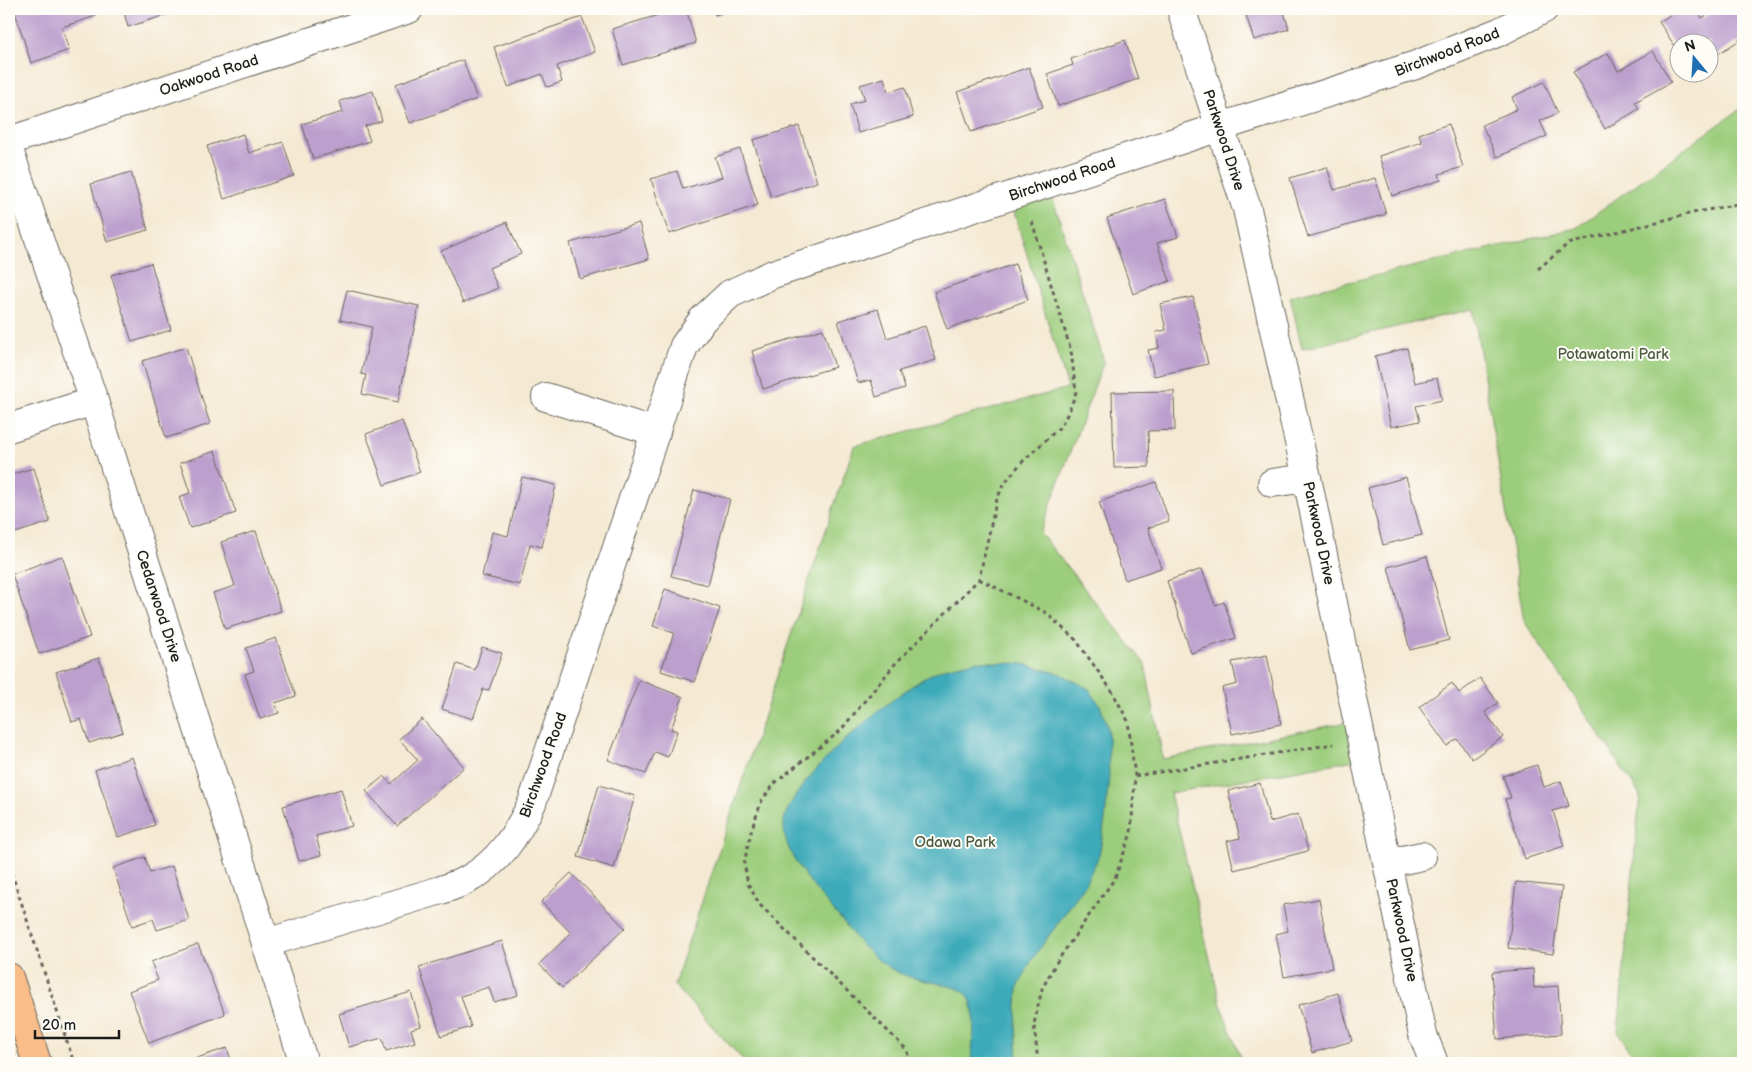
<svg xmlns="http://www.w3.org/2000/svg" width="1752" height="1072" viewBox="0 0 1752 1072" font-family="'Balsamiq Sans',sans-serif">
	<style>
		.green { fill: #9ccd7c; stroke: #5c744c }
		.water { fill: #3caaba; stroke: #2c636b }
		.building { fill: #bc9fcd }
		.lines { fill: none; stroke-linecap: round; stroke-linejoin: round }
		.minor-casing { stroke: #68645c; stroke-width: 30 }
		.major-casing { stroke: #68645c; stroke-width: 30 }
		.path { stroke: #68645c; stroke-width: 3; stroke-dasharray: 4 4; stroke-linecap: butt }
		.minor { stroke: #fff; stroke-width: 28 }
		.major { stroke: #f8bd89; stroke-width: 28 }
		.labels { text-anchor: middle; stroke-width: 4; stroke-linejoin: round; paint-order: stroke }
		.street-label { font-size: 15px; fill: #1c1c1c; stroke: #fdfcf7 }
		.park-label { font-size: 15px; fill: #495a3e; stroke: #fdfcf7 }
	</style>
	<rect width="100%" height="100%" fill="#fdfcf7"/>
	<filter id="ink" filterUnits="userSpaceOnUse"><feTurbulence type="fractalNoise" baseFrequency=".02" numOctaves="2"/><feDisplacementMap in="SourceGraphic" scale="10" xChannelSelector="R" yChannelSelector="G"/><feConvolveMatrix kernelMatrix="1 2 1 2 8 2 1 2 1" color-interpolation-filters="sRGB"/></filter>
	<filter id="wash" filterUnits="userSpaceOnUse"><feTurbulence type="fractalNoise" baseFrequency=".0096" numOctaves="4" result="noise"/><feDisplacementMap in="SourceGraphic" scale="20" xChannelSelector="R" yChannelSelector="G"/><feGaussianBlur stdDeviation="1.12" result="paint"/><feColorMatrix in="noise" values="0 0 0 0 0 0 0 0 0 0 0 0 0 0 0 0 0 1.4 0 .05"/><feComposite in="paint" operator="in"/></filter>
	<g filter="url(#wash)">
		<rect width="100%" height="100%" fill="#f4e9d2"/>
		<g class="green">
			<path d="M1743,107V1063H1638L1618,1032L1640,795L1524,621L1473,309L1302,349L1290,296L1576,228Z"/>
			<path d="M1048,183L1104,361L1040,533L1145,664L1163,759L1358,720L1366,758L1170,793L1222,1009L1243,1063H746L674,985L854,446L1068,388L1009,196Z"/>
		</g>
		<path class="water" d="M977,661L1023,664L1061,674L1089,689L1100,705L1108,728L1109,776L1105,820L1099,856L1083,888L1031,961L1018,988L1016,1023L1018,1063H971C972,1046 979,1005 966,993C956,984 913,981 897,972C887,967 875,958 867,950C858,943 852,933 845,924C826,902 806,880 792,855C787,845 783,834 784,822C788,781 902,685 940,670C951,665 965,664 977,661Z"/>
		<g id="blocks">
			<g class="building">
				<path d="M14,9H94L96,16L62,27L69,50L31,63Z"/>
				<path d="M123,9H185L128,27Z"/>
				<path d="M679,9H686L696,43L623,65L612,29Z"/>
				<path d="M713,9H735L715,15Z"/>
				<path d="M1244,9H1283L1289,29L1254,40Z"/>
				<path d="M1679,9H1696L1702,18L1717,9H1743V38L1710,59V42H1680V54L1659,22Z"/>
				<path d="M582,17L595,52L557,66L562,82L547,87L542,74L508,87L494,47Z"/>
				<path d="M1125,40L1138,79L1058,106L1047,74L1073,65L1071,59Z"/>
				<path d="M1653,51L1671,82L1635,102L1639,109L1605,129L1573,72L1608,53L1618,71Z"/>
				<path d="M463,60L477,99L410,123L396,84Z"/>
				<path d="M1029,67L1043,107L971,132L957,92Z"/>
				<path d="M884,78L888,92L905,87L913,117L858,133L850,104L865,100L860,85Z"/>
				<path d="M1544,82L1558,113L1540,121L1547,136L1497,157L1482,125L1517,109L1512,97Z"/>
				<path d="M373,91L382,121L365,126L370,141L313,159L302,124L343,112L340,101Z"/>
				<path d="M1449,124L1463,167L1439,174L1441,180L1392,196L1379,156L1422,142L1419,134Z"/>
				<path d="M799,126L817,182L771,197L753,140Z"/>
				<path d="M243,134L249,153L283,142L294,176L224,199L207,146Z"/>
				<path d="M740,149L758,205L669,234L651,179L677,171L683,189L722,177L715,157Z"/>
				<path d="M1327,167L1334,190L1375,178L1386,214L1308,237L1290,178Z"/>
				<path d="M131,172L148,230L107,242L91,184Z"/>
				<path d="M1165,199L1178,237L1157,243L1170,281L1133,294L1107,218Z"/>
				<path d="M507,222L521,254L489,268L498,288L463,303L441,251Z"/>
				<path d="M639,223L649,259L580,279L570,243Z"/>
				<path d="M151,263L171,330L132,342L111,275Z"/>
				<path d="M1015,264L1028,300L947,329L934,292Z"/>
				<path d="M347,290L419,306L398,402L362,394L366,375L361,374L372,327L340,320Z"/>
				<path d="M1193,297L1208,364L1154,376L1148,350L1159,348L1156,332L1166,330L1160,304Z"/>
				<path d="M878,309L887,338L925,326L936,360L899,371L905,388L876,397L871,380L858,383L838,321Z"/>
				<path d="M823,329L835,367L763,389L752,351Z"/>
				<path d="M186,347L210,424L166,438L142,361Z"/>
				<path d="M1407,348L1415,383L1437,378L1442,400L1416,406L1420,421L1391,427L1375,356Z"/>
				<path d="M1174,391L1175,430L1148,431L1149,467L1114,468L1112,392Z"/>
				<path d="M402,421L420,472L384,485L366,434Z"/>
				<path d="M215,451L236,513L190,528L179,497L190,493L180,463Z"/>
				<path d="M34,468L50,522L9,535V475Z"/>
				<path d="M522,477L556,485L542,547L530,544L520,585L482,576L492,532L508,536Z"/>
				<path d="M1406,477L1422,535L1383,545L1368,488Z"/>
				<path d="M1156,482L1169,521L1148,528L1161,568L1125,580L1099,502Z"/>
				<path d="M694,490L730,499L708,585L671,576Z"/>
				<path d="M256,531L281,611L225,629L213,593L235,586L221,542Z"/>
				<path d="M62,556L90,637L39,654L12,574Z"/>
				<path d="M1427,556L1449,640L1410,650L1388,567Z"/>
				<path d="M1202,569L1215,605L1224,602L1236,638L1191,653L1167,581Z"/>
				<path d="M665,589L720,608L695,682L661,671L674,633L653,626Z"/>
				<path d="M276,638L296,696L275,703L279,713L260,719L245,674L254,671L246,648Z"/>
				<path d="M482,647L502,653L489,690L483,689L473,719L442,709L457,664L475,670Z"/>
				<path d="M1267,655L1281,724L1232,734L1222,688L1237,684L1232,662Z"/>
				<path d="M99,658L123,732L89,743L81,719L72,722L56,672Z"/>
				<path d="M1480,678L1498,703L1485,712L1503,737L1472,759L1457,739L1447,746L1419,707L1452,683L1459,693Z"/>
				<path d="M639,680L683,697L671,729L677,731L668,757L655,752L646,774L608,760Z"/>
				<path d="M422,719L464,767L397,826L366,791L384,776L391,784L418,760L399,739Z"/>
				<path d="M132,757L155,825L118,837L95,770Z"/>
				<path d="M1537,765L1544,787L1561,781L1569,806L1553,811L1564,846L1525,859L1505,799L1511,798L1503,776Z"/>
				<path d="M1260,783L1270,822L1298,814L1308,851L1234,870L1227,841L1240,838L1228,791Z"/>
				<path d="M599,785L635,796L614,868L578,857Z"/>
				<path d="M341,789L352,826L316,836L321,855L299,861L283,806Z"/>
				<path d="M145,857L150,873L172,866L189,920L157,930L153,919L132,926L113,868Z"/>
				<path d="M571,873L625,928L562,988L539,964L571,933L541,902Z"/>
				<path d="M1516,882L1562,887L1553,954L1508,948Z"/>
				<path d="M1319,899L1332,968L1284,977L1276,934L1288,931L1283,905Z"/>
				<path d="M502,941L518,995L494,1002L489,987L461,996L471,1027L441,1036L419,967Z"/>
				<path d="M198,944L225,1014L149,1043L129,991L158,980L151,962Z"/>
				<path d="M1533,969L1534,988L1558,986L1561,1034L1497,1039L1492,972Z"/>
				<path d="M411,992L421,1026L411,1029L415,1042L386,1051L382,1038L349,1047L339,1014Z"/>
				<path d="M1338,993L1352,1041L1312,1053L1298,1005Z"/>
				<path d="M227,1048L232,1063H182Z"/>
			</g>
		</g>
	</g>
	<g filter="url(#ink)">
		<use href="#blocks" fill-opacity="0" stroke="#68645c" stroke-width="1"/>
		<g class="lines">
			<defs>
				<g id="minor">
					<path d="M1181,9L1247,209L1307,478L1423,1035L1434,1063"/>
					<path d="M9,141L409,9"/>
					<path d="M9,150L94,401L304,1063"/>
					<path d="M546,397L656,432"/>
					<path d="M9,428L94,401"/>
					<path d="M1272,483L1307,478"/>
					<path d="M1388,863L1422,856"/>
					<path d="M266,943L441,890C450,887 459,884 467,880C499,863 517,834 532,803L684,346L703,319L730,294L773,274L1220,127L1416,65L1499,32L1544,9"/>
				</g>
				<path id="major" d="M9,977L37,1063"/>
			</defs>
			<use href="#minor" class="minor-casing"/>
			<use href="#major" class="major-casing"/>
			<g class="path">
				<path d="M1538,269L1568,244L1697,212L1743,203"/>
				<path d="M979,579L1045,612L1076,640L1112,691L1128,721L1135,776L1131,833L1115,878L1056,963L1042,989L1034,1024L1038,1063"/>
				<path d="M1135,776L1334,744"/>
				<path d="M9,865L74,1063"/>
				<path d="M911,1063L906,1049L760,905L748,884L744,863L752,828L762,800L776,782L840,731L895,664L979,579L996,502L1003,485L1021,463L1061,426L1070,409L1076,392L1071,351L1031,218"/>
			</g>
			<use href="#minor" class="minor"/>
			<use href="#major" class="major"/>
		</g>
	</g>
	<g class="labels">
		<g class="street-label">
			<text transform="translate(1447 52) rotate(-21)" y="5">Birchwood Road</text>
			<text transform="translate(209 75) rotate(-18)" y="5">Oakwood Road</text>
			<text transform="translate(1224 140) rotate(72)" y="5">Parkwood Drive</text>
			<text transform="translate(1062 179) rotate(-18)" y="5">Birchwood Road</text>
			<text transform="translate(1319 533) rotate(78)" y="5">Parkwood Drive</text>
			<text transform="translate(159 606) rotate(72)" y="5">Cedarwood Drive</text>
			<text transform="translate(543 765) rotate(-70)" y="5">Birchwood Road</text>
			<text transform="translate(1402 930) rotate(78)" y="5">Parkwood Drive</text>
		</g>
		<g class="park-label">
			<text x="1613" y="359">Potawatomi Park</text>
			<text x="955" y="847">Odawa Park</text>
		</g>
	</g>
	<rect width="1752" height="1072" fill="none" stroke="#fdfcf7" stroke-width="30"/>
	<g transform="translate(1694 58) rotate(342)"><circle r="24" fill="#fdfcf7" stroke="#a3a29f"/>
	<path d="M0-4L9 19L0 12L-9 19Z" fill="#1f6fb2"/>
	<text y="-8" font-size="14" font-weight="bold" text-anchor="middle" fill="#1c1c1c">N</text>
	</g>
	<path d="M35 1030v8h84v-8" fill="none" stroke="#1c1c1c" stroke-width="2.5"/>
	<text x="42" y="1030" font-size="15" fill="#1c1c1c" stroke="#fdfcf7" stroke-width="4" paint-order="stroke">20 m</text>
</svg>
